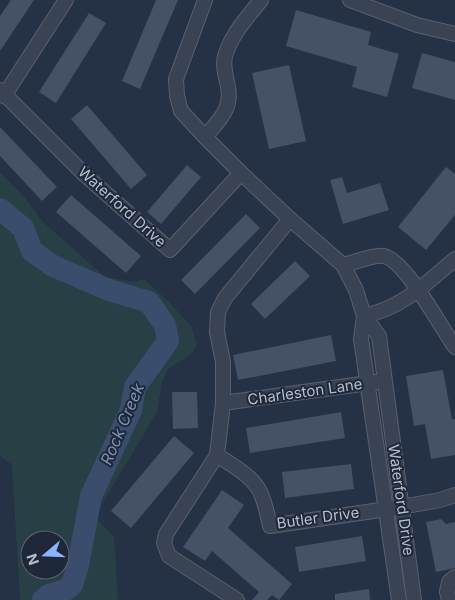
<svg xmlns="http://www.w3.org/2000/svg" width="455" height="600" viewBox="0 0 455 600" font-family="Inter,sans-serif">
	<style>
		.green { fill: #284045; fill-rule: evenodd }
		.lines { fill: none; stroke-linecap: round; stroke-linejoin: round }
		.river { stroke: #3a4d6d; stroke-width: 22 }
		.building { fill: #445166 }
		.street-casing { stroke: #586170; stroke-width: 16 }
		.street { stroke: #3a4353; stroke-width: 14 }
		.labels { text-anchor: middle; stroke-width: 4; stroke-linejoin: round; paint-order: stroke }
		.street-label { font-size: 15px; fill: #b7bfcd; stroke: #1f2839 }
		.water-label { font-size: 16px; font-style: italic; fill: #7d93b5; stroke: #1f2839 }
	</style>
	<rect width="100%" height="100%" fill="#253144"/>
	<path class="green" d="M0,172L26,199L42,221L105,277L134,282L144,279L168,301L191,326L197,345L191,354L168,369L162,382L157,412L94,517L114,536L118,600H20L12,465L0,456ZM30,540H60V570H30Z"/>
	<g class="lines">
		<path class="river" d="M0,209L23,228L32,251L53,266L109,290L149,302L165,325L168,341L135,387L131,410L91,496L78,565L72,585L64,591L49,595L43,600"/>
	</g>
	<g class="building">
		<path d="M11,0H34L0,51V16Z"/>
		<path d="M156,0H178L140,89L122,81Z"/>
		<path d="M296,10L371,32L368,45L399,54L387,97L352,87L357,67L286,46Z"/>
		<path d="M89,13L106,23L56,103L39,92Z"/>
		<path d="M422,53L455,62V100L412,88Z"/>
		<path d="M289,65L306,141L269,149L252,73Z"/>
		<path d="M87,105L147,175L131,189L71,119Z"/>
		<path d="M0,127L57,187L42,201L0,156Z"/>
		<path d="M187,165L201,177L161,224L147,212Z"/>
		<path d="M446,167L455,174V215L426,250L398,227Z"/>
		<path d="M342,177L347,193L380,183L389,210L343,224L330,180Z"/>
		<path d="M71,195L141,256L126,273L56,212Z"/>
		<path d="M246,214L260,228L195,294L181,280Z"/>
		<path d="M295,261L310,276L265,319L251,304Z"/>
		<path d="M331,335L336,361L238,380L233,355Z"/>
		<path d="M443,370L452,419H455V455L431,459L425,424L414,426L406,376Z"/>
		<path d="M172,392H197L198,428L173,429Z"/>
		<path d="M341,412L345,438L250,453L246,428Z"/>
		<path d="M174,436L194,453L131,528L111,511Z"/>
		<path d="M351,464L354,489L285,498L282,472Z"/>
		<path d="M222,490L244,505L228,528L292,584L279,600L272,595L267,600H252L259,592L212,551L205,561L183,547Z"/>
		<path d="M441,519L446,524L455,522V568L436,572L426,522Z"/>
		<path d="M362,536L366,561L299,572L295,547Z"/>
		<path d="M369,589L370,600H335V594Z"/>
	</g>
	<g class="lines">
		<defs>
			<g id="street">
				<path d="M205,0L176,79L177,96L181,111L205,137L241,173L290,219L343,265L356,290L364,316L379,336L414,600"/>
				<path d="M350,0L417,25L455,34"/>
				<path d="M0,90L84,174L170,250L241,173"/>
				<path d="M4,96L66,0"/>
				<path d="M205,137C220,119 234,108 227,82C225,73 223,65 225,56C232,33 247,18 261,0"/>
				<path d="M343,265C353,263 375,254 384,256C406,261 441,328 455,347"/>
				<path d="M364,316L361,339L399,600"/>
				<path d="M364,316C404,307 425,284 455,259"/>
				<path d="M223,403L376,382"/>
				<path d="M217,455C230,464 249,474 258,488C265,499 267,514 270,526L401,507L440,500L455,495"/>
				<path d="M237,600L169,556L164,543L166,534L217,455L223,403V362L217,332L218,312L225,298L290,219"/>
				<path d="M449,600L447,592L449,582L455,577"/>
			</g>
		</defs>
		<use href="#street" class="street-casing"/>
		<use href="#street" class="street"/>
	</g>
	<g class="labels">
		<g class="street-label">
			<text transform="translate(122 207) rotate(42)" y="5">Waterford Drive</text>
			<text transform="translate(305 392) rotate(-8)" y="5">Charleston Lane</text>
			<text transform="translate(401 500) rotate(82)" y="5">Waterford Drive</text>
			<text transform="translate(318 518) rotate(-8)" y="5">Butler Drive</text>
		</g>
		<g class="water-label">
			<text transform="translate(122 424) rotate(-67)" y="6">Rock Creek</text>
		</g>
	</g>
	<g transform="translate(45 555) rotate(251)"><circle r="24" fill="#1f2839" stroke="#5c6474"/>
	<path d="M0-4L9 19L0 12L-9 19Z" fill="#8cb3fd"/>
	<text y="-8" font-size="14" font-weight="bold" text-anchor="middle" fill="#b7bfcd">N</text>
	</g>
</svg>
